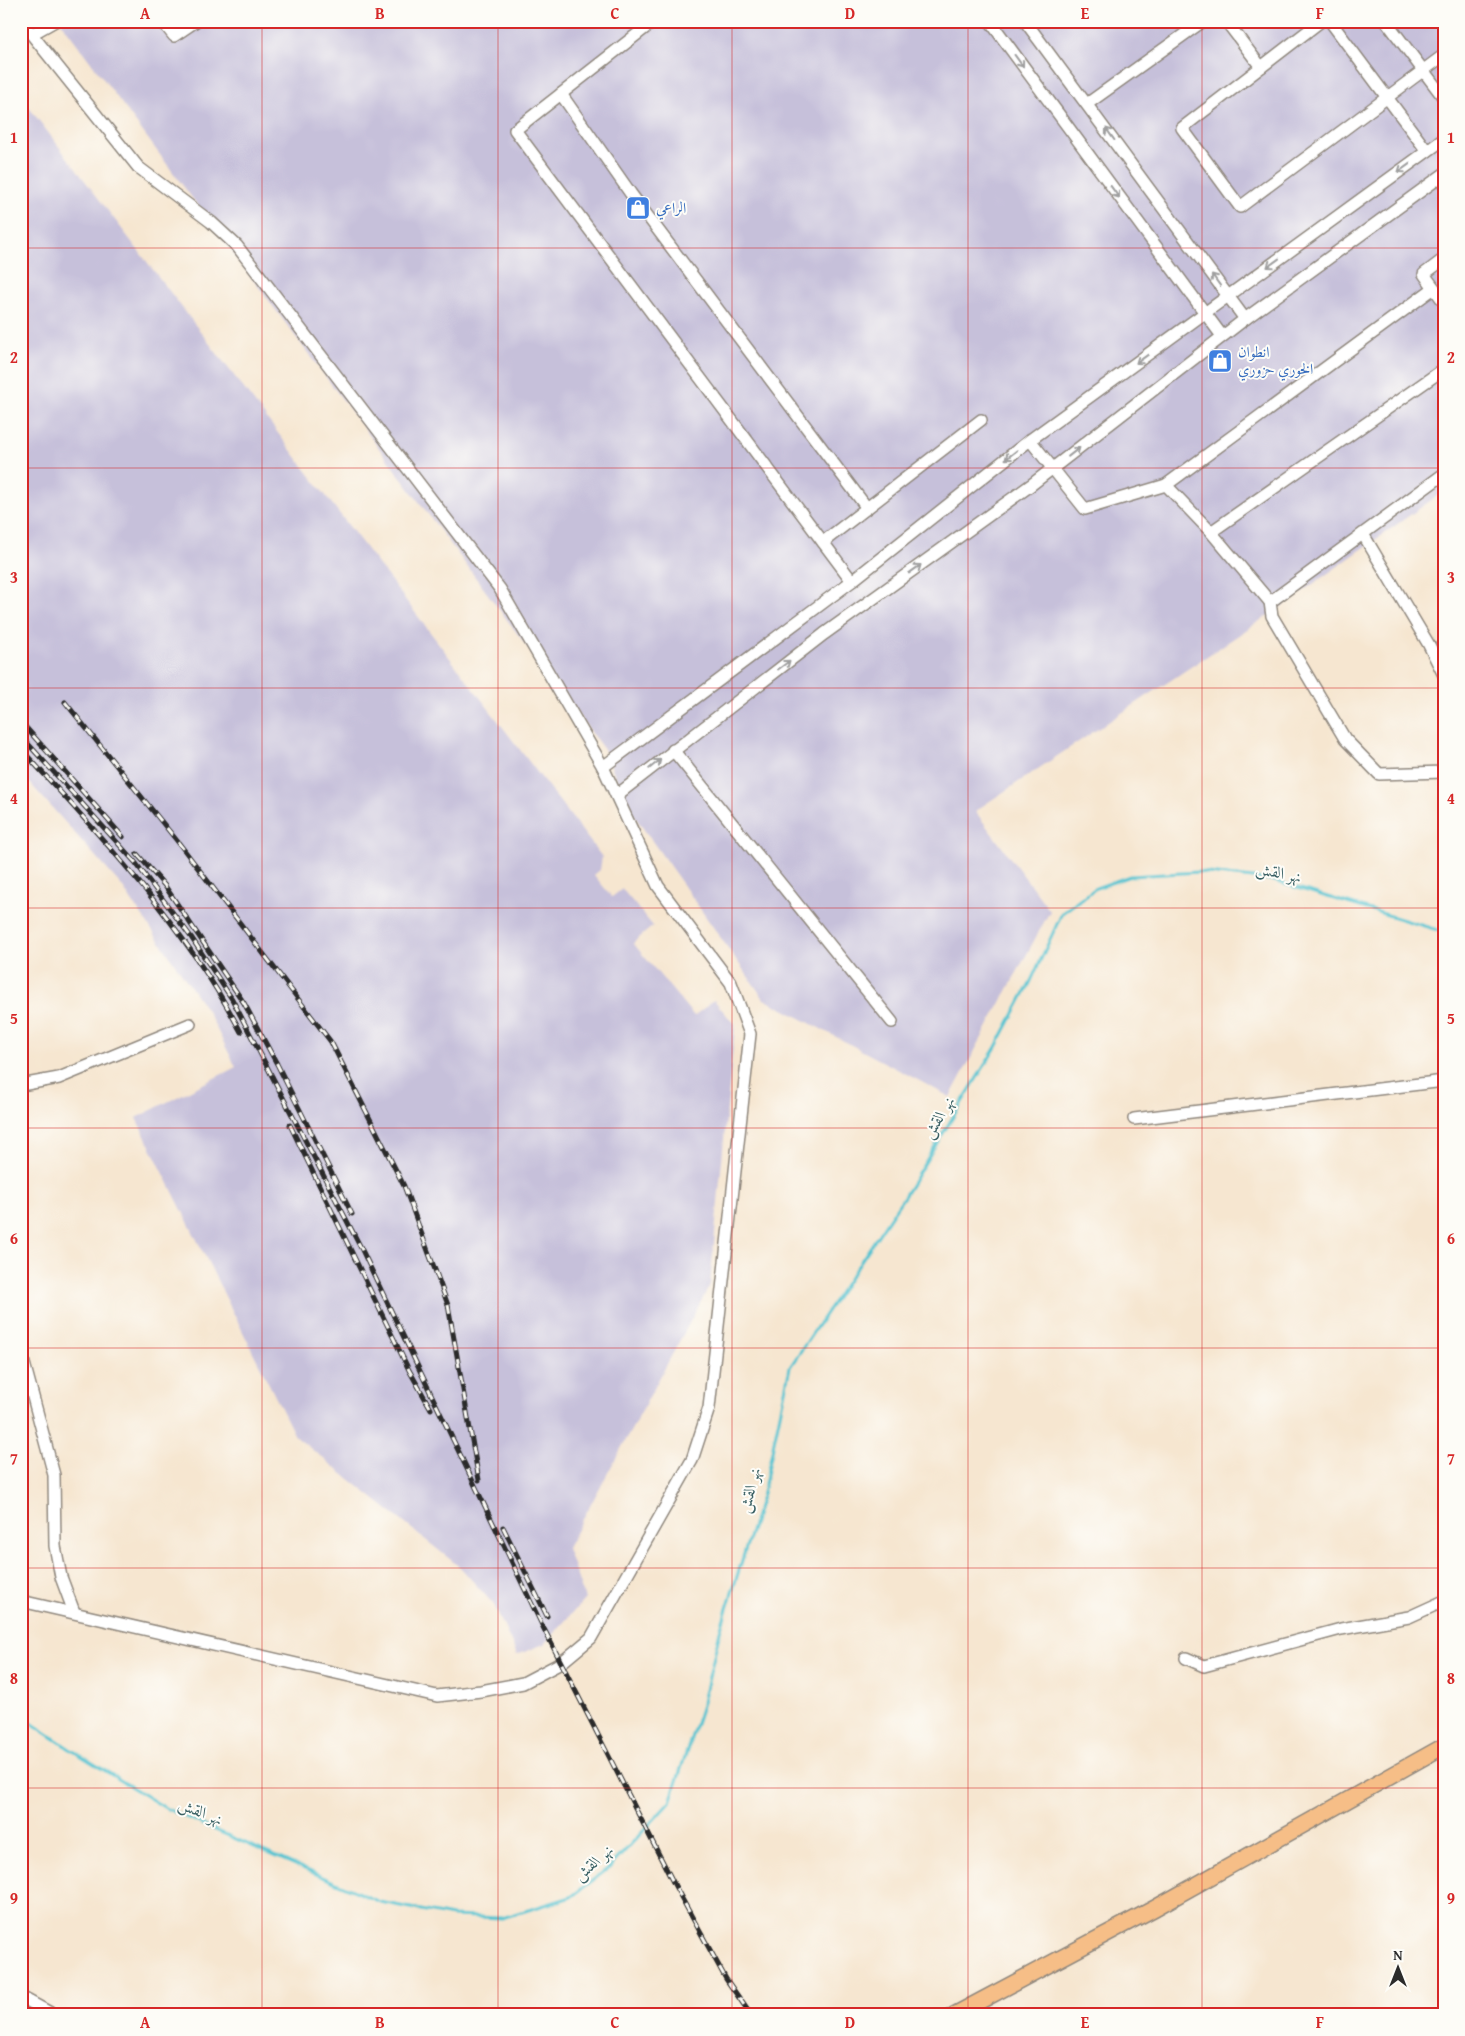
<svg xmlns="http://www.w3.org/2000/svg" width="1465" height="2036" viewBox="0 0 1465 2036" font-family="'Gentium Book Plus',Amiri,serif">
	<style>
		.industrial { fill: #c6c0da }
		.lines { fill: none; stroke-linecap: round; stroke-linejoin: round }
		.stream { stroke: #58c4d1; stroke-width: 3 }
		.minor-casing { stroke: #90887e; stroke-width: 14 }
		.major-casing { stroke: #90887e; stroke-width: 18 }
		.minor { stroke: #fff; stroke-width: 11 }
		.major { stroke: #f6be87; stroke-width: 15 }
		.rail-casing { stroke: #2b2b2b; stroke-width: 5 }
		.rail { stroke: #fdfcf7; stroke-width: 3; stroke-dasharray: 9; stroke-linecap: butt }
		.oneway { stroke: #a0a0a0 }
		.grid { fill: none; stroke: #d62828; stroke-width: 1; stroke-opacity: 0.55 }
		.labels { text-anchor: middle; stroke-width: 4; stroke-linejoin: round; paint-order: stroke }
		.shop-label { font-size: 15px; fill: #366cbe; stroke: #fdfcf7; text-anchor: start }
		.water-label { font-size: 16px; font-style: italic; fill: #3b6165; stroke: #fdfcf7 }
		.neatline { fill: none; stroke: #d62828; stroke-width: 2 }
		.grid-label { font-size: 16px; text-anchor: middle; font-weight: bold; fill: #d62828 }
	</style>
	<rect width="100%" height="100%" fill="#fdfcf7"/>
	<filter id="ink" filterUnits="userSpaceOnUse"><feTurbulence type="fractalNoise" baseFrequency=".02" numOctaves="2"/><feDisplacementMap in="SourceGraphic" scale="10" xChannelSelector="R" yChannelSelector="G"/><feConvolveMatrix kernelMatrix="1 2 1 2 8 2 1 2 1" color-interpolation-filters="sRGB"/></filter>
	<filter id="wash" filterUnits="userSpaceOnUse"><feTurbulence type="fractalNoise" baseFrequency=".0096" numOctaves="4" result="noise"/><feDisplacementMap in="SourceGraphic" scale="20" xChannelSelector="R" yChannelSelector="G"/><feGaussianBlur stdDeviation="1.12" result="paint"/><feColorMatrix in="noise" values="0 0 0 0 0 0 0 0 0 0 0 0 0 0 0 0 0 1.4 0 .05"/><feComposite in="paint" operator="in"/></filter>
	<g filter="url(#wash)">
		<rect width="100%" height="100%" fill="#f6e6d0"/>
		<g class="industrial">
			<path d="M60,21H1444V491L1279,608L975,811L1050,911L950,1097L764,999L628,807L605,751Z"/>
			<path d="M21,97L602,857L600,870L594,875L612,897L622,889L653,926L633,943L694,1016L714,1000L735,1025L710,1285L567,1548L585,1599L544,1644L517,1655L494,1605L461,1568L295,1436L136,1118L236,1067L208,1012L121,885L21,773Z"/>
		</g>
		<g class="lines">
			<path class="stream" d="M21,1716L70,1749L167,1809L380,1902L452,1916L502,1918L571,1897L610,1867L670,1802L703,1702L720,1631L763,1493L790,1367L905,1195L996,1047L1031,981L1062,913L1096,888L1130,876L1199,872L1271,880L1444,932"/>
		</g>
	</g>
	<g filter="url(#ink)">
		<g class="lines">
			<defs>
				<g id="minor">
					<path d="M162,21L174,36L196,21"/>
					<path d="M654,21L515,130L852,581"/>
					<path d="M990,21L1222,336"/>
					<path d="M1025,21L1245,319"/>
					<path d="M1226,21L1261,67"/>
					<path d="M1321,21L1182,128L1240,207L1444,55"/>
					<path d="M1330,21L1427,151"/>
					<path d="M1386,21L1444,98"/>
					<path d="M32,34L55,21"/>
					<path d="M561,94L631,194L867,508"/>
					<path d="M1087,104L1203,21"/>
					<path d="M1444,259L1424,274L1444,302"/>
					<path d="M1030,440L1085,509L1166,485L1211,532L1270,602L1272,616L1345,739L1379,774L1444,772"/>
					<path d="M1166,485L1434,288"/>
					<path d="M1211,532L1444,369"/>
					<path d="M1363,534L1429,645L1444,675"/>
					<path d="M823,542L981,420"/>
					<path d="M1270,602L1444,474"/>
					<path d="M673,750L892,1022"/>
					<path d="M603,767L852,581L1030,440L1444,139"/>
					<path d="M617,795L824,634L1031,485L1245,319L1444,174"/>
					<path d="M21,1085L59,1078L190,1024"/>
					<path d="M1134,1119L1444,1081"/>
					<path d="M21,1352L54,1475L55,1546L61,1577L74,1612"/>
					<path d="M21,1601L437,1696L481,1691L523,1683L561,1663L591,1638L692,1460L709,1408L750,1034L731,983L658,886L603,767L500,589L237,246L211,222L138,167L21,21"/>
					<path d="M1186,1658L1204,1666L1341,1629L1409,1617L1444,1601"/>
					<path d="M21,1997L54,2015"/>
				</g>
				<path id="major" d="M954,2015L1155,1908L1444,1746"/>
			</defs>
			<use href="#minor" class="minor-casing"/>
			<use href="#major" class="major-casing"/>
			<use href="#minor" class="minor"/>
			<use href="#major" class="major"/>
			<defs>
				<g id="rail">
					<path d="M65,702L178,842L331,1042L404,1186L448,1305L479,1480"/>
					<path d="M21,722L123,837"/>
					<path d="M21,736L135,862L191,937L232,999L361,1248L542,1625L675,1886L726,1979L751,2015"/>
					<path d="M21,749C102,837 185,926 241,1032"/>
					<path d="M137,854L165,886L244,1003L277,1064L352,1214"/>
					<path d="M290,1125L409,1370L431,1409"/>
					<path d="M503,1527L547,1616"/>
				</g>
			</defs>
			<use href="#rail" class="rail-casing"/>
			<use href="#rail" class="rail"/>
		</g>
		<defs><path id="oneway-shaft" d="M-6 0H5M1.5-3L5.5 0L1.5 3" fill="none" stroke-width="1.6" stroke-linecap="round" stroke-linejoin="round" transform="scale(1.25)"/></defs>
		<g class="oneway">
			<use href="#oneway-shaft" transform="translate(1019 61) rotate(54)"/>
			<use href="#oneway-shaft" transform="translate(1110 134) rotate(-126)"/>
			<use href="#oneway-shaft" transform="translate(1404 168) rotate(144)"/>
			<use href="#oneway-shaft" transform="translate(1115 192) rotate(54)"/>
			<use href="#oneway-shaft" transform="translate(1273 263) rotate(144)"/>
			<use href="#oneway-shaft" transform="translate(1216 280) rotate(-126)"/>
			<use href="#oneway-shaft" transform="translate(1142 359) rotate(144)"/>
			<use href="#oneway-shaft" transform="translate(1074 452) rotate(-38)"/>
			<use href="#oneway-shaft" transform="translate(1011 455) rotate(142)"/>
			<use href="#oneway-shaft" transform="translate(915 569) rotate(-36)"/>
			<use href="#oneway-shaft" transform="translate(784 665) rotate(-37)"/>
			<use href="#oneway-shaft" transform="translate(655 764) rotate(-39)"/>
		</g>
	</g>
	<path class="grid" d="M262,21V2015M498,21V2015M732,21V2015M968,21V2015M1202,21V2015M21,248H1444M21,468H1444M21,688H1444M21,908H1444M21,1128H1444M21,1348H1444M21,1568H1444M21,1788H1444"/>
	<defs>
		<symbol id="shop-square" viewBox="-11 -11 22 22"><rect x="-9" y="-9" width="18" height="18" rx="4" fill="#3f7fe0" stroke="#fdfcf7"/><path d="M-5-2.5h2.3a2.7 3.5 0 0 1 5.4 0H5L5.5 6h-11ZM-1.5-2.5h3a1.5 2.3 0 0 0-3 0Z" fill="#fff"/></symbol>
	</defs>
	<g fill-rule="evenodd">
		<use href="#shop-square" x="624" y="194" width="28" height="28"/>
		<use href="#shop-square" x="1206" y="347" width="28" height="28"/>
	</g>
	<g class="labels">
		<g class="shop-label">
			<text x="656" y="213">الراعي</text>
			<text x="1238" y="357">انطوان<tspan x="1238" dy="17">الخوري حزوري</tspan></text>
		</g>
		<g class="water-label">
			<text transform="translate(1279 872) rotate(12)" y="6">نهر القش</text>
			<text transform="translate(938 1117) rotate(-58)" y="6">نهر القش</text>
			<text transform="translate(749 1490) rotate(-75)" y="6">نهر القش</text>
			<text transform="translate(201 1811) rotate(23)" y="6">نهر القش</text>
			<text transform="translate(593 1862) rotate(-41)" y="6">نهر القش</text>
		</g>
	</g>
	<rect width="1465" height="2036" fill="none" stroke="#fdfcf7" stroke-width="55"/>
	<g transform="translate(1398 1968)" stroke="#fdfcf7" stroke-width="4" paint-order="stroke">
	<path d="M0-4L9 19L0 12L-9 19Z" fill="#2b2b2b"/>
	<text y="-8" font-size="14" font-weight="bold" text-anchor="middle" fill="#2b2b2b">N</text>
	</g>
	<rect x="28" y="28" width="1410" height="1980" class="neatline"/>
	<g class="grid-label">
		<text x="145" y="19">A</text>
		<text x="380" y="19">B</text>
		<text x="615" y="19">C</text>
		<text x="850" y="19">D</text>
		<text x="1085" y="19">E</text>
		<text x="1320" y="19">F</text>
		<text x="14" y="143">1</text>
		<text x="1451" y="143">1</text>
		<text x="14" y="363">2</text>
		<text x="1451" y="363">2</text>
		<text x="14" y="583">3</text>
		<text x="1451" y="583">3</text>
		<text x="14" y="804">4</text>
		<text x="1451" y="804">4</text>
		<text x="14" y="1024">5</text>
		<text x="1451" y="1024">5</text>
		<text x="14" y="1244">6</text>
		<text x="1451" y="1244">6</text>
		<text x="14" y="1464">7</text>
		<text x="1451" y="1464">7</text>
		<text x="14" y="1684">8</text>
		<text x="1451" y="1684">8</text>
		<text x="14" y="1904">9</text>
		<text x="1451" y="1904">9</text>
		<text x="145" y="2028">A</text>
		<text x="380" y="2028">B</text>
		<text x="615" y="2028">C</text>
		<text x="850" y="2028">D</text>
		<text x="1085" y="2028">E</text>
		<text x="1320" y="2028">F</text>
	</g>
</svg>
